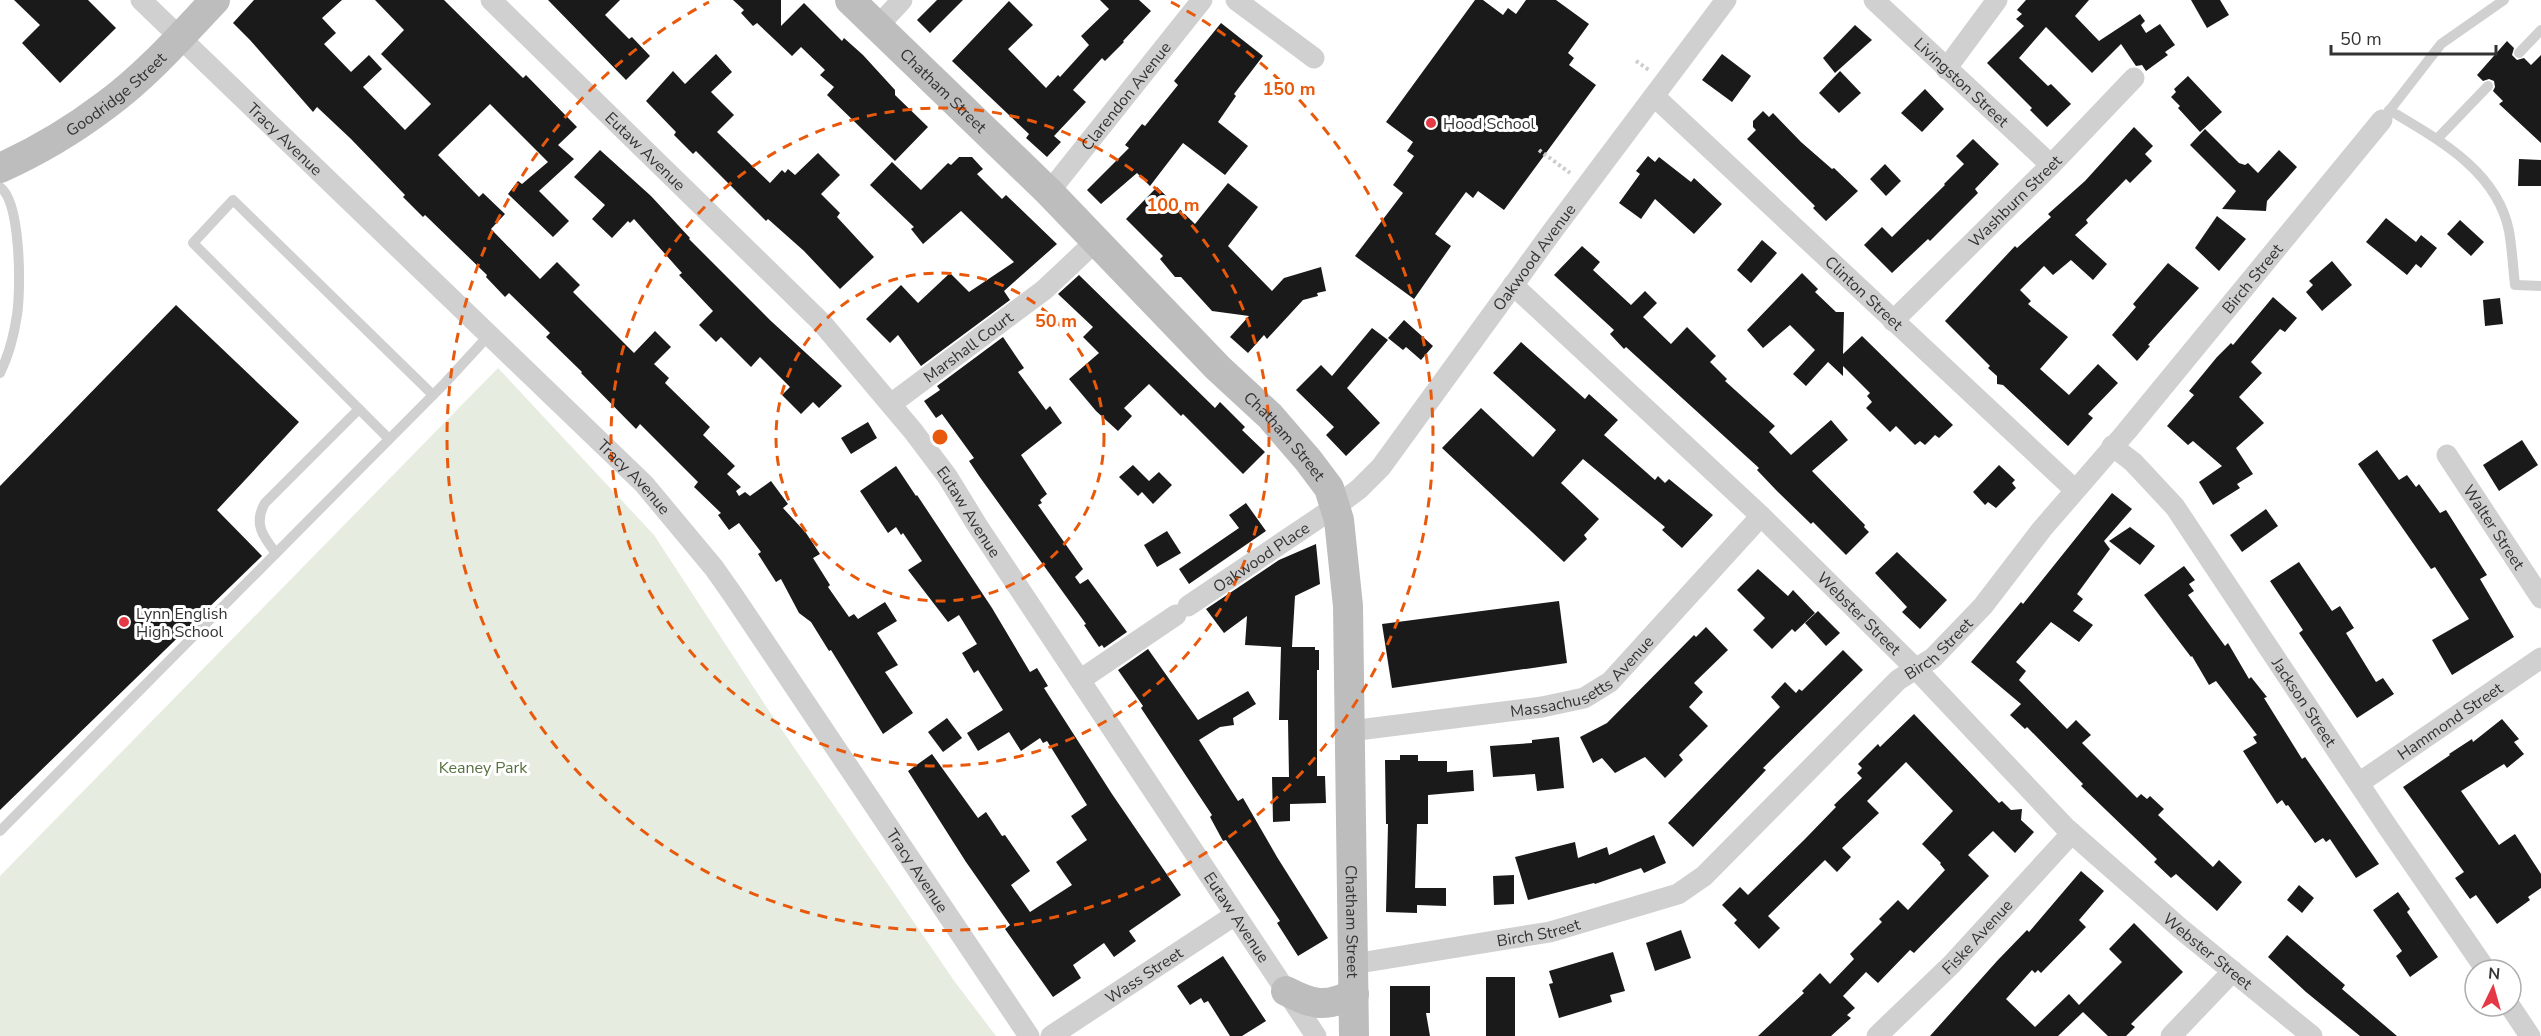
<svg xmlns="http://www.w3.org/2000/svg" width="2541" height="1036" viewBox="0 0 2541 1036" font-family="'Nunito Sans',sans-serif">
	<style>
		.green { fill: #e6ecdf }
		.building { fill: #1a1a1a }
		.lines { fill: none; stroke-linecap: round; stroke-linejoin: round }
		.path { stroke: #cdcdcd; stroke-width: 4; stroke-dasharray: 3 3; stroke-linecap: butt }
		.lane { stroke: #d0d0d0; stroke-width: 10 }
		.street { stroke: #d0d0d0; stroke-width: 21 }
		.secondary { stroke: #bdbdbd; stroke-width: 30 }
		.ring { fill: none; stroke: #e8590c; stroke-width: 3; stroke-dasharray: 10 8 }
		.poi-dot { fill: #e63946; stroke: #fff; stroke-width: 2 }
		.labels { text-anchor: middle; stroke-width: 6; stroke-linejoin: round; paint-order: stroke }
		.street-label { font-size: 16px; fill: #333; stroke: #fff }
		.poi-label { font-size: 16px; fill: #333; stroke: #fff; text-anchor: start }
		.park-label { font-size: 16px; fill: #56703f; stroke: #fff }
		.centre { fill: #e8590c; stroke: #fff; stroke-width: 3 }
		.ring-label { font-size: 18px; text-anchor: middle; font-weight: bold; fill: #e8590c; stroke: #fff; stroke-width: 6; stroke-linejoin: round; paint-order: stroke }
	</style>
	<rect width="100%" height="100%" fill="#fff"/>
	<path class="green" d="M498,368L654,535L769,711L955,982L996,1036H0V876Z"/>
	<g class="building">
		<path d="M14,0H88L116,28L60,83L22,43L40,25Z"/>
		<path d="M254,0H342L322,18L336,33L324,44L351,72L369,55L382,69L363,87L405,130L431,104L381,54L404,30L375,0H444L523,78L526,75L577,127L558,145L574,159L539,191L569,221L553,237L508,194L518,181L522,184L548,162L490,104L438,155L479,197L483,193L505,214L491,229L540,279L557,262L580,285L573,292L634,353L655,331L671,347L654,364L669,378L665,383L710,427L703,435L735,466L727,474L741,487L736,491L739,496L745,492L750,496L771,481L788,504L783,508L806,533L820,554L813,558L830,585L828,587L849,617L854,614L858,619L885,602L897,621L877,633L898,665L885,672L913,713L883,734L831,650L829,651L811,622L799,613L781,579L776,582L758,554L761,552L739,523L729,530L718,515L721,513L694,487L698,482L640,424L636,429L581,373L582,372L546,337L550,333L509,293L505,297L486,277L487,275L425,215L423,217L403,197L405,195L351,139L317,107L313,112L250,40L233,23Z"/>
		<path d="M548,0H620L605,15L629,39L632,37L650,56L626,80Z"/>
		<path d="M733,0H781V26L804,3L842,41L844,38L863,55L895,90V95L928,127L895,161L827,95L834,87L820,75L825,70L801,47L792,56L757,23L753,26L741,13L744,10Z"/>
		<path d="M937,0H963L930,33L917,20Z"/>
		<path d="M1100,0H1139L1151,11L1123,41L1124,42L1105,61L1102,58L1073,90L1086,102L1054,136L1061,142L1047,157L1026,138L1029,134L952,61L1009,1L1033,25L1008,49L1046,88L1058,75L1060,77L1089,45L1081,36L1109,9Z"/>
		<path d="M1475,0H1483L1503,15L1508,8L1516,14L1526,0H1556L1589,24L1568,53L1574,58L1569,65L1596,85L1504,210L1478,191L1473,198L1466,192L1435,234L1451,246L1414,299L1355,256L1403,193L1393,185L1414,156L1407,151L1413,142L1386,122Z"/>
		<path d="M2026,0H2089L2075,16L2099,41L2140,14L2145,21L2141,25L2146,33L2160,24L2175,45L2165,52L2168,55L2146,71L2142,65L2136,66L2121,44L2092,73L2046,27L2019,58L2048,86L2051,84L2071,104L2047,127L2030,110L2032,108L1987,63L2024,26L2016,19L2022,14L2017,10Z"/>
		<path d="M2191,0H2220L2229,15L2207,28Z"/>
		<path d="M1221,23L1263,56L1234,94L1236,96L1218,122L1248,146L1225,175L1183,143L1150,186L1137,173L1101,204L1087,190L1129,148L1125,145L1142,124L1145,126L1178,85L1174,81Z"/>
		<path d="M1855,25L1872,40L1835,73L1823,58Z"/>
		<path d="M2507,41L2514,48L2512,55L2517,60L2524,58L2531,65L2541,55V143L2499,104L2503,101L2493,91L2495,87L2494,81L2489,79L2483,81L2477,75Z"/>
		<path d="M716,54L732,72L711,92L734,115L717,132L770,183L782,170L785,173L788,169L795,175L818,153L840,175L821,194L840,213L837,217L874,257L840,289L804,251L768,219L766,221L696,151L693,154L674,135L676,132L646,101L673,71L685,84Z"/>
		<path d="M1722,54L1751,76L1732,102L1702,80Z"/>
		<path d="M1840,71L1861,93L1839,113L1819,93Z"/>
		<path d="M2188,76L2222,112L2200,132L2178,108L2180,106L2171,97L2176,92L2174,89Z"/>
		<path d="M1925,89L1944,109L1922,132L1901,113Z"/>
		<path d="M1763,111L1769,117L1773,113L1801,142L1832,169L1834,168L1858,191L1826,221L1813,208L1815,206L1747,139L1756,130L1753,127V121Z"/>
		<path d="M2134,127L2153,146L2145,154L2152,161L2130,183L2126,179L2086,220L2088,223L2075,235L2107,264L2093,280L2071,260L2053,275L2044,266L2020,290L2031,301L2028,304L2068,337L2040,369L2069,395L2098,364L2118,383L2088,414L2093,418L2068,446L2003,385L1997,384V376L1988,368L1990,366L1945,321L2015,246L2017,248L2051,217L2048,214L2085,181Z"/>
		<path d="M2205,129L2239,163L2245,165L2248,163L2258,173L2279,150L2297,167L2267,201L2266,211L2222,209L2236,191L2190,145Z"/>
		<path d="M1973,139L1999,164L1975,189L1978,193L1930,241L1928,239L1892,273L1864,245L1882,227L1892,237L1945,185L1944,184L1964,164L1956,156Z"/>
		<path d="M600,150L651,196L690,238L689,239L771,321L842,386L819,408L813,402L801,414L782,395L790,387L760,357L751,367L721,337L716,342L699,325L713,311L679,275L682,273L634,219L630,223L628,221L612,238L592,219L605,205L574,177Z"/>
		<path d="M1648,156L1655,162L1659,157L1691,182L1694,178L1722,204L1694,234L1655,199L1641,219L1619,203L1640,174L1636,171Z"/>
		<path d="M959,157H972L983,169L977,174L1002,199L1006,195L1057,244L1004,291L1010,300L921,366L898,335L890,343L866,319L901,285L918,303L950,273L969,292L1014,262L961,211L923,244L911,229L914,227L870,185L892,162L921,190L948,163L951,165Z"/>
		<path d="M2519,159L2541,160V186H2518Z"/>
		<path d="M1885,164L1901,181L1886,196L1870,179Z"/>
		<path d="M1228,183L1258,207L1228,246L1272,291L1284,278L1321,267L1326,291L1317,293L1318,296L1303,300L1267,339L1264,335L1248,353L1230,337L1249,316L1212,311L1181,277H1175L1160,259L1163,256L1126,219L1157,187L1195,224Z"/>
		<path d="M2217,216L2246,239L2219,271L2195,248Z"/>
		<path d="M2386,218L2416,242L2421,235L2437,248L2421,268L2416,264L2407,275L2366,242Z"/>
		<path d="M2460,220L2484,242L2471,256L2447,234Z"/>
		<path d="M1762,240L1777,253L1751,283L1737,270Z"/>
		<path d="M1582,246L1600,262L1593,270L1631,305L1645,291L1657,303L1643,317L1671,344L1687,327L1716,356L1710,362L1727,379L1725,381L1775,426L1769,432L1791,455L1831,420L1848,440L1812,471L1865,525L1864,527L1869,532L1846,555L1813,522L1811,524L1776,490L1757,470L1759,468L1626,347L1624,349L1610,334L1614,330L1554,275Z"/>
		<path d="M2332,261L2352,285L2322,311L2306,292L2313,285L2309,281Z"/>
		<path d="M2168,263L2199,288L2148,345L2150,346L2137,361L2112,335L2136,307L2133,304Z"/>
		<path d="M1802,273L1818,289L1815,292L1836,312H1844L1843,354L1862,336L1953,425L1939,438L1935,435L1925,445L1920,441L1915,445L1896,426L1890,432L1866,408L1872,402L1867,396L1870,393L1843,366V376L1828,362L1806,386L1793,374L1815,350L1790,325L1763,348L1747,330Z"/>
		<path d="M1079,275L1215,408L1220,402L1245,427L1242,430L1265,452L1243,474L1183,414L1181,416L1149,384L1124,408L1132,416L1118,431L1096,411L1069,379L1099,353L1083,337L1093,327L1058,294Z"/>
		<path d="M2273,297L2297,318L2285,332L2280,329L2251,362L2262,373L2239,397L2264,423L2236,448L2253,474L2237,484L2240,488L2213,505L2199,482L2222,466L2193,441L2188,445L2167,426L2194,395L2189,391L2217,357L2231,343L2233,345Z"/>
		<path d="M2500,298L2503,324L2485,326L2483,300Z"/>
		<path d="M176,305L299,422L217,510L262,556L0,810V486Z"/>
		<path d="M1404,320L1433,346L1421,360L1406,347L1403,350L1388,338Z"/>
		<path d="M1372,328L1388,340L1347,388L1380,423L1346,456L1326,435L1334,427L1296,390L1321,365L1332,376Z"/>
		<path d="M1003,337L1024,368L1018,372L1046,410L1050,406L1062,423L1021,455L1047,494L1040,500L1042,503L1038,505L1083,569L1075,577L1080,584L1088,579L1127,632L1104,648L1102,645L1099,647L1084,625L1086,624L979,476L969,461L974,458L942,414L936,418L924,401L940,390L937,386Z"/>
		<path d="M1521,342L1585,399L1589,394L1618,420L1604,435L1655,480L1658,476L1665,483L1669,479L1713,515L1682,548L1662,530L1665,527L1583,459L1561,483L1599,519L1584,535L1587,539L1564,562L1442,448L1481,408L1533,457L1556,430L1493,373Z"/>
		<path d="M868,422L877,438L851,454L841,438Z"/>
		<path d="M2522,440L2538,465L2499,491L2483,465Z"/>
		<path d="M2377,450L2399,480L2407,475L2416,487L2419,484L2440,513L2446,510L2487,575L2480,579L2514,637L2452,675L2432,640L2469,619L2435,567L2431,569L2358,464Z"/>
		<path d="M1133,465L1149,481L1159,472L1172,485L1153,504L1142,492L1138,496L1119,477Z"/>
		<path d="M1999,465L2015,480L2012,483L2016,488L1996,508L1988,502L1985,505L1973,492Z"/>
		<path d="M896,466L916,496L917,495L992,608L1030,672L1037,668L1048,686L1044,688L1112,794L1181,895L1129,931L1136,941L1114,957L1104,943L1073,965L1081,978L1053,997L1005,929L1010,925L966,862L908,771L932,754L978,818L986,812L1002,836L1005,835L1030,871L1011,885L1030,912L1072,885L1056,862L1087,840L1071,816L1087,805L1047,741L1043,743L1040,738L1021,751L1009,732L978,751L967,733L1003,710L978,670L974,673L962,653L977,644L959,615L948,622L908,570L922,561L903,533L901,535L896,527L888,533L860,491Z"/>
		<path d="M2112,493L2132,509L2104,541L2110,549L2077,594L2083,599L2073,611L2093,625L2079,642L2051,622L2016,662L2026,671L2019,680L2067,729L2076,720L2091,735L2082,743L2137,798L2141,794L2147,799L2150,796L2164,809L2158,815L2213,867L2219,860L2242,882L2217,911L2176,874L2171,878L2154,862L2157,859L2081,786L2083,784L2027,727L2025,729L2010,715L2021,704L1971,662L2021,602L2023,604Z"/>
		<path d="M1246,503L1266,531L1189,584L1179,569L1239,528L1229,515Z"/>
		<path d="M2266,509L2278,526L2242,552L2230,535Z"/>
		<path d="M2130,527L2155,546L2140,565L2109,541Z"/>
		<path d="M1167,531L1181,553L1157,567L1144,545Z"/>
		<path d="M1316,544L1320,584L1295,596L1292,647H1315V650H1319V670H1317V776H1325L1326,803L1290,804V821L1273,822L1272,777H1289L1288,720H1279L1281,647L1245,645L1247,616L1224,633L1206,609L1279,560Z"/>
		<path d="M1897,552L1947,600L1920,629L1902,612L1907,607L1875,573Z"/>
		<path d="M2299,562L2332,611L2340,606L2354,628L2346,633L2376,682L2383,678L2394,694L2357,718L2299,633L2303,630L2270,581Z"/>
		<path d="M2184,566L2195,580L2189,584L2194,591L2188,595L2225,646L2228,643L2249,679L2251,677L2267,697L2264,698L2302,759L2305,757L2379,864L2356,878L2330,839L2326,842L2323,838L2315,843L2288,805L2286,806L2282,800L2277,804L2243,751L2257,743L2253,737L2257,735L2216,681L2209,685L2192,656L2191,657L2144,595Z"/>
		<path d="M1758,569L1788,596L1793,590L1815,613L1795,632L1792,629L1772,649L1753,630L1765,618L1737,590Z"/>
		<path d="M1559,601L1567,663L1392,688L1382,624Z"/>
		<path d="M1818,611L1840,633L1826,646L1805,623Z"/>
		<path d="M1706,627L1728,650L1694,683L1703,692L1689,707L1708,726L1679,755L1683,760L1665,778L1645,757L1615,773L1602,758L1593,763L1580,737L1607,723L1694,635L1696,637Z"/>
		<path d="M1148,649L1198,720L1248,691L1256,704L1233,718L1234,725L1220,727L1199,740L1238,801L1243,798L1277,857L1328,938L1298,956L1277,923L1280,921L1226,840L1223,841L1210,817L1212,815L1141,708L1143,706L1118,670Z"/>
		<path d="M1843,650L1863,670L1763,768L1766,770L1693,847L1668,823L1780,707L1771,697L1785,682L1796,693L1799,689L1802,691Z"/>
		<path d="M1914,714L1999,803L2002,801L2011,810L2022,809L2021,820L2034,832L2015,853L1993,831L1968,855L1989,876L1914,953L1910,950L1878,983L1866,972L1843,996L1855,1008L1847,1015L1851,1018L1831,1036H1758L1804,993L1802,991L1820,973L1830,984L1854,959L1850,954L1882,922L1879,919L1898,900L1908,910L1945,870L1940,864L1941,863L1922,844L1953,811L1906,762L1867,801L1879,813L1842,848L1851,857L1837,872L1825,860L1768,916L1780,928L1759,949L1734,923L1737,920L1722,905L1740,887L1748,895L1804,840L1836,807L1834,805L1862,778L1857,773L1862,768L1858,764L1878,744L1880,747Z"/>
		<path d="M947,718L962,738L943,752L928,732Z"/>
		<path d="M2502,719L2519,739L2514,742L2524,754L2507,768L2504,764L2461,791L2499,845L2515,834L2541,874V888L2528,897L2530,900L2497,924L2476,895L2470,899L2455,878L2464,872L2403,787L2450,755L2449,754L2472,739L2473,742Z"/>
		<path d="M1559,737L1564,788L1537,791L1535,774L1493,777L1490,746L1532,743V740Z"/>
		<path d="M1400,755H1418V761H1447V772L1473,770L1474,791L1428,795V824H1417L1415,888H1446V906L1417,905V913L1386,912L1388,824H1386L1385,760H1400Z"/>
		<path d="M1654,835L1666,863L1644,873L1641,868L1595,884L1594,883L1528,900L1515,857L1575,842L1578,858L1607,847L1609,855Z"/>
		<path d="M2081,871L2104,891L2079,920L2086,927L2041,973L2038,970L2035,973L2032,970L2006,999L2035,1027L2069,994L2079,1005L2122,962L2109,949L2134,923L2183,972L2131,1024L2135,1027L2126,1036H2108L2083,1012L2058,1036H1930L1997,961L2027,930L2029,932Z"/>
		<path d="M1514,875V904L1494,905L1493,876Z"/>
		<path d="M2299,885L2314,898L2302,913L2287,900Z"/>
		<path d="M2398,892L2410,909L2407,912L2438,957L2410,977L2396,956L2402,951L2373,910Z"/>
		<path d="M1681,930L1691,958L1655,971L1646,943Z"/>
		<path d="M2287,935L2345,985L2342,989L2397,1036H2360L2306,992L2268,957Z"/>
		<path d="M1613,952L1625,991L1610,995L1612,1002L1559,1018L1549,984L1553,983L1549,971Z"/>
		<path d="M1223,956L1266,1021L1242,1036H1230L1208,1001L1204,1003L1201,998L1190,1005L1177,986Z"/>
		<rect x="1486" y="977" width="29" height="59"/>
		<path d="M1390,986H1430V1013H1426L1430,1036H1390Z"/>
	</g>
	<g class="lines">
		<g class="path">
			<path d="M1636,61L1649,70"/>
			<path d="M1539,150L1570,173"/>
		</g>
		<g class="lane">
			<path d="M2519,53L2541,30"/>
			<path d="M2389,110C2437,139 2497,170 2509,231C2512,248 2513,267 2515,285L2541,286"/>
			<path d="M2386,115L2441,44L2504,0"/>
			<path d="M2437,139L2488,86"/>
			<path d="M0,187C21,202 21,289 17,315C14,335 9,355 0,373"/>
			<path d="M389,439L193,243L233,200L433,395"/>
			<path d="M276,553C263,537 253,523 265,503L359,409"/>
			<path d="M0,831L445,383L490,334"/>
		</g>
		<g class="street">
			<path id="s1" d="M141,0L644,484L714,568L733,595L1029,1036"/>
			<path id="s2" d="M491,0L822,323L913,431L947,476L977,525L1316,1036"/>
			<path d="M1236,0L1314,58"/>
			<path id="s3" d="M1874,0L2051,165"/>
			<path d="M877,27L902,0"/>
			<path d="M1946,69L1997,0"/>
			<path id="s4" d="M1654,96L2075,490"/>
			<path id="s5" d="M1049,192L1202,0"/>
			<path id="s6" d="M1513,285L1761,516L1917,670L2066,828L2181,929L2312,1036"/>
			<path id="s7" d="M1893,321L2051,165L2134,78"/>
			<path id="s8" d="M891,404L1044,290L1097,240"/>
			<path id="s9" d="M2112,446L2133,462L2175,507L2389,829L2486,970"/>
			<path id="s10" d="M2447,455L2541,598"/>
			<path id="s11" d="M1188,606L1335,507L1359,489L1381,467L1554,229L1726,0"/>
			<path d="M1080,680L1176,615"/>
			<path id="s12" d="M1350,731L1542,707L1584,698L1610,682L1761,516"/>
			<path id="s13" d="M2359,783L2541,658"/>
			<path id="s14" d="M1353,964L1550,932L1678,894L1704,876L1898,680L1933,658L1983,606L2042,529L2126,432L2382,120"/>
			<path d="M2510,1006L2530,1036"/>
			<path id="s15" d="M1051,1036L1235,915"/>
			<path id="s16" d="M1877,1036L1952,964L2072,833"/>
			<path d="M2171,1036L2233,971"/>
		</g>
		<g class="secondary">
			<path id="s17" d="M850,0L1049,192L1218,368L1270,416L1308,460L1329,488L1339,520L1348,606L1354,1036"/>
			<path id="s18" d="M0,168C38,151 73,130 106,105C146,76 181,36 215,0"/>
			<path d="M1286,991C1313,1005 1325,1008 1354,994"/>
		</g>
	</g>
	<g class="ring">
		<circle cx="940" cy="437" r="164"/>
		<circle cx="940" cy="437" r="329"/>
		<path d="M1171 2A493 493 0 1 1 709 2"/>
	</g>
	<g class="poi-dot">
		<circle cx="1431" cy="123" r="6"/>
		<circle cx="124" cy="622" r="6"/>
	</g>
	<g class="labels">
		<g class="street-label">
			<text dy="6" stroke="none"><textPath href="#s3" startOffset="120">Livingston Street</textPath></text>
			<text dy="6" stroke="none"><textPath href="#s17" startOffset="130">Chatham Street</textPath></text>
			<text dy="6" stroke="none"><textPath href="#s18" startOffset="138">Goodridge Street</textPath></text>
			<text dy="6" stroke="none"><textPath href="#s5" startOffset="123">Clarendon Avenue</textPath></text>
			<text dy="6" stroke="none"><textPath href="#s1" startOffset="200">Tracy Avenue</textPath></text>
			<text dy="6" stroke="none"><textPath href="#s2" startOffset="216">Eutaw Avenue</textPath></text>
			<text dy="6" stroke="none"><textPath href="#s7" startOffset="171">Washburn Street</textPath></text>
			<text dy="6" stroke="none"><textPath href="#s11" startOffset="498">Oakwood Avenue</textPath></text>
			<text dy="6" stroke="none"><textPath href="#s14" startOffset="1178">Birch Street</textPath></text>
			<text dy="6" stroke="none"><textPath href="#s4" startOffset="288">Clinton Street</textPath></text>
			<text dy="6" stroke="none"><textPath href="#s8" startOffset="96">Marshall Court</textPath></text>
			<text dy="6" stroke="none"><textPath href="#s17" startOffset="616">Chatham Street</textPath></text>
			<text dy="6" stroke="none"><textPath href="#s1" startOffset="686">Tracy Avenue</textPath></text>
			<text dy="6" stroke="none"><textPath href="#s2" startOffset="702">Eutaw Avenue</textPath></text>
			<text dy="6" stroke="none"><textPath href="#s10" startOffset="86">Walter Street</textPath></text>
			<text dy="6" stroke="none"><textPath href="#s11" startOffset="88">Oakwood Place</textPath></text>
			<text dy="6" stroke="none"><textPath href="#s6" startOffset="477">Webster Street</textPath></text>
			<text dy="6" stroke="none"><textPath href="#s14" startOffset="692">Birch Street</textPath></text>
			<text dy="6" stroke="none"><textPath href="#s12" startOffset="244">Massachusetts Avenue</textPath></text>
			<text dy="6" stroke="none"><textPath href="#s9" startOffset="322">Jackson Street</textPath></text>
			<text dy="6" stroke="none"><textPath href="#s13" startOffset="110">Hammond Street</textPath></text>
			<text dy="6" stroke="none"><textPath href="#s1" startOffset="1172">Tracy Avenue</textPath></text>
			<text dy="6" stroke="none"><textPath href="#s2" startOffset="1188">Eutaw Avenue</textPath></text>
			<text dy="6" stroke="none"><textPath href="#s17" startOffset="1120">Chatham Street</textPath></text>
			<text dy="6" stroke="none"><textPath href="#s14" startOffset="188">Birch Street</textPath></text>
			<text dy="6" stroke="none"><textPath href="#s16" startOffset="141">Fiske Avenue</textPath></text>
			<text dy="6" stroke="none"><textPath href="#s6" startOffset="963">Webster Street</textPath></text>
			<text dy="6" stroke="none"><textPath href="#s15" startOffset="111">Wass Street</textPath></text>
		</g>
		<g class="poi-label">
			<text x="1443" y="129">Hood School</text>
			<text x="136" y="619">Lynn English<tspan x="136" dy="18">High School</tspan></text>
		</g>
		<g class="park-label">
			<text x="483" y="773">Keaney Park</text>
		</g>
	</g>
	<circle cx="940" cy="437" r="9" class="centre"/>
	<g class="ring-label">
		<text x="1289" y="95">150 m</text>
		<text x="1173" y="211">100 m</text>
		<text x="1056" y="327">50 m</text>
	</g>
	<g transform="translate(2493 988) rotate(5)"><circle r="28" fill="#ffffff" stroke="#adadad" stroke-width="1.5"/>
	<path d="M0-4.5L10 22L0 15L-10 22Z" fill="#e63946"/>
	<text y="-9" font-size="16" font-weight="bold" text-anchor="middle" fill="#333333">N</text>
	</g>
	<path d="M2331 45v9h165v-9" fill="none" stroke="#333333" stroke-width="3"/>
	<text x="2340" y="45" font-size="18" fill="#333333" stroke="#ffffff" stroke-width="4.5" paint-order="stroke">50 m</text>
</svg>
